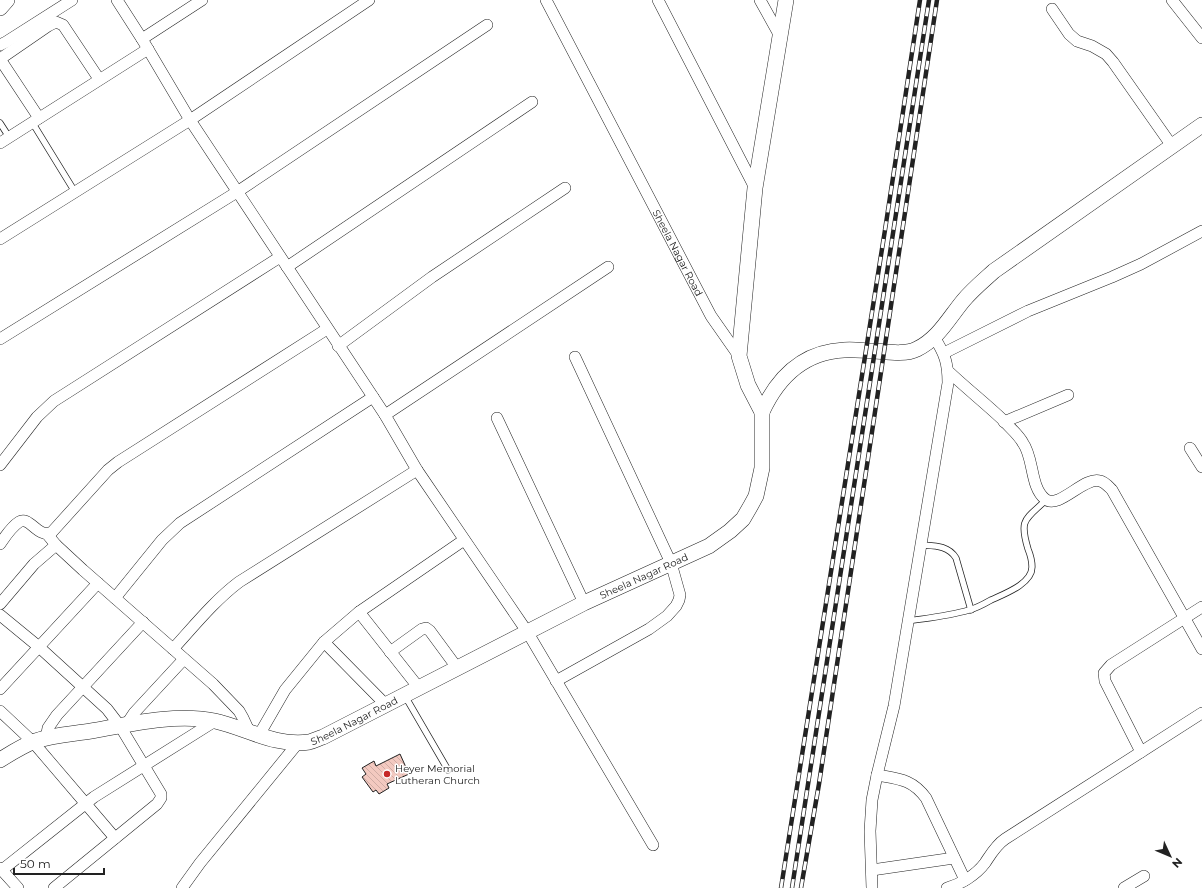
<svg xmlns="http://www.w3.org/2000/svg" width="1202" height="888" viewBox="0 0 1202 888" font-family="Montserrat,sans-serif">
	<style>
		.building { fill: url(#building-back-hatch); stroke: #222 }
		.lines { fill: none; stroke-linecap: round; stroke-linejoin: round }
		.lane-casing { stroke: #222; stroke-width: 7 }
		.street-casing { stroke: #222; stroke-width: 12 }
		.secondary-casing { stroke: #222; stroke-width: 16 }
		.lane { stroke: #fff; stroke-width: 5.5 }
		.street { stroke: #fff; stroke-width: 11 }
		.secondary { stroke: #fff; stroke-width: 15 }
		.rail-casing { stroke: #222; stroke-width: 4.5 }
		.rail { stroke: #fff; stroke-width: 3; stroke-dasharray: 9; stroke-linecap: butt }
		.poi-dot { fill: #c62828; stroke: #fff; stroke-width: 1.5 }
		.labels { text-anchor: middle; stroke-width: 3; stroke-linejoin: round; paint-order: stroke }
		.street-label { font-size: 10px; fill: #222; stroke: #fff }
		.poi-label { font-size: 10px; fill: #222; stroke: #fff; text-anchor: start }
	</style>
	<defs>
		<pattern id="building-back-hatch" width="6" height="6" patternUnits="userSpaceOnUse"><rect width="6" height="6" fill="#f3c9c0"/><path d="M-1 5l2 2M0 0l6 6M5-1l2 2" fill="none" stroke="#d0aca5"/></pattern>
	</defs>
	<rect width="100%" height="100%" fill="#fff"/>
	<path class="building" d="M400,754L409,774L387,784L389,788L379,794L376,790L373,792L362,777L366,774L362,768L374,761L376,766Z"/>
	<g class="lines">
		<defs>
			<g id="lane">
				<path d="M32,122L75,192"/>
				<path d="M0,123L9,137"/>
				<path d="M921,545C934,546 948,545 956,558L971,610"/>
				<path d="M908,621C928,618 949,616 969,610C977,608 984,604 991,600C1004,594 1032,584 1032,567C1032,560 1030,554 1028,549C1019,519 1025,520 1046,500"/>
				<path d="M405,696L448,770"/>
			</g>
			<g id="street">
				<path d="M117,0L142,39L190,120L385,415L417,470L528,633L653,845"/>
				<path id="s1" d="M546,0L711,316L739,356"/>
				<path d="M658,0L755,188"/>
				<path d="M760,0L780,36"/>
				<path d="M1172,0L1202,38"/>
				<path d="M1052,9L1069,34L1077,41L1092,46L1106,54L1113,62L1172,146"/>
				<path d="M142,39L202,0"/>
				<path d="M0,45L6,42L72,0"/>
				<path d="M39,118L0,59L48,26L56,22L63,25L99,79"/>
				<path d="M0,143L148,49"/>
				<path d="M0,239L190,120L369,0"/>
				<path d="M287,267L532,102"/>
				<path d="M0,339L237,192L487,25"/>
				<path d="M338,346L432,277L565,188"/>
				<path d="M944,353L1028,311L1112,277L1141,264L1202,231"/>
				<path d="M948,371C966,388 985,403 1003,420C1010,428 1018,434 1023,443C1034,458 1030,487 1045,499C1059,510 1084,476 1100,481C1105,482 1109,487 1112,490L1202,649"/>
				<path d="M385,415L608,267"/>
				<path d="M497,418L584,603"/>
				<path d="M1004,422L1068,395"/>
				<path d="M1190,448L1202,467"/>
				<path d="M0,465L37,417L54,401L280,257"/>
				<path d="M47,534L56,545L83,570L213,684L239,711L243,718L249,731"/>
				<path d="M0,544C5,537 11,527 19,522C30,515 37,539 52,532L108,470L118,462L327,329"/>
				<path d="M115,598L162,540L180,523L373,397"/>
				<path d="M0,604L34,564L56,545"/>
				<path d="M359,612L419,688"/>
				<path d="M0,615L39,647L107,709L120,726L161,794V798L157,804L54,888"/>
				<path d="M324,642L386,705"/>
				<path d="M173,649C194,626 214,601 239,582L417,470"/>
				<path d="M390,652L422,629L426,628L430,631L458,669"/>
				<path d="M556,681L649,629L667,616L676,606L679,600L680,595L671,563L575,357"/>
				<path d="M0,689L98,583"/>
				<path d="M0,711L33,742L115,838"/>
				<path d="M126,725L134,713L184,659"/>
				<path d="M259,735L285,690L324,642L359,612L464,540"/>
				<path d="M46,738L48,728L57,715L143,622"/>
				<path d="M1141,752L1105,681L1104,673L1111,665L1202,607"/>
				<path d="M877,775C899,779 912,779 926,798L965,880"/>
				<path d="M0,868L18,888"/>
				<path d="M2,870L94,797L215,721"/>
				<path d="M872,870L954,858"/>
				<path d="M182,888L200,863L298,743"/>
				<path d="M872,888L870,831L872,800L877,775L894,706L948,383C948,363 945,354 934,337"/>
				<path d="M947,888C961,884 976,875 985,863C991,854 996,845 1005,839L1202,713"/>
				<path d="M1124,888L1144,876"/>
			</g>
			<g id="secondary">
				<path d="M0,8L7,0"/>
				<path d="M762,412C778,377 804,352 844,350C854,349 865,351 875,351C888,352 905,355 917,349C938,339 949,318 963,301C972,290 983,281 994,271L1202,125"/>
				<path id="s2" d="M0,760C11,753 22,746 35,741C53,735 72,734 91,731C130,724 176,713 215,721C246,728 276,747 309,742C314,741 319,738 323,737L584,603L709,546L730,531L743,519L750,507L756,496L762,468V412L748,385L739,356L755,188L786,0"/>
			</g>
		</defs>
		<use href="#lane" class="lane-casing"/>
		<use href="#street" class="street-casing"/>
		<use href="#secondary" class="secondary-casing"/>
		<use href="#lane" class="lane"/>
		<use href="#street" class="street"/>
		<use href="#secondary" class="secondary"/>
		<defs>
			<g id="rail">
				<path d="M781,888L885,230L920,0"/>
				<path d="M792,888L929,0"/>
				<path d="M801,888L819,784L937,0"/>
			</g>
		</defs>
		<use href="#rail" class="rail-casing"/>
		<use href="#rail" class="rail"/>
	</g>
	<circle class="poi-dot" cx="387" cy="774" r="4"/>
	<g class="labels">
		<g class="street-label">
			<text dy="4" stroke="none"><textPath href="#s1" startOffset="285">Sheela Nagar Road</textPath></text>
			<text dy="4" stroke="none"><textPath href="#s2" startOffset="693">Sheela Nagar Road</textPath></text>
			<text dy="4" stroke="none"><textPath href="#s2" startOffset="369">Sheela Nagar Road</textPath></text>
		</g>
		<g class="poi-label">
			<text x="395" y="772">Heyer Memorial<tspan x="395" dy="12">Lutheran Church</tspan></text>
		</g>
	</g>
	<g transform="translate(1170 856) rotate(134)" stroke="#ffffff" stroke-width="3" paint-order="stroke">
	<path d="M0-3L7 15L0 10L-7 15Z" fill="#222222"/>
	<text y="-6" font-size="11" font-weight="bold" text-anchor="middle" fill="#222222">N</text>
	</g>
	<path d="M14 868v6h90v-6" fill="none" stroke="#222222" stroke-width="2"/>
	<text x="20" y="868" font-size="12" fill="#222222" stroke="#ffffff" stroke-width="3" paint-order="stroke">50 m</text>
</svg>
